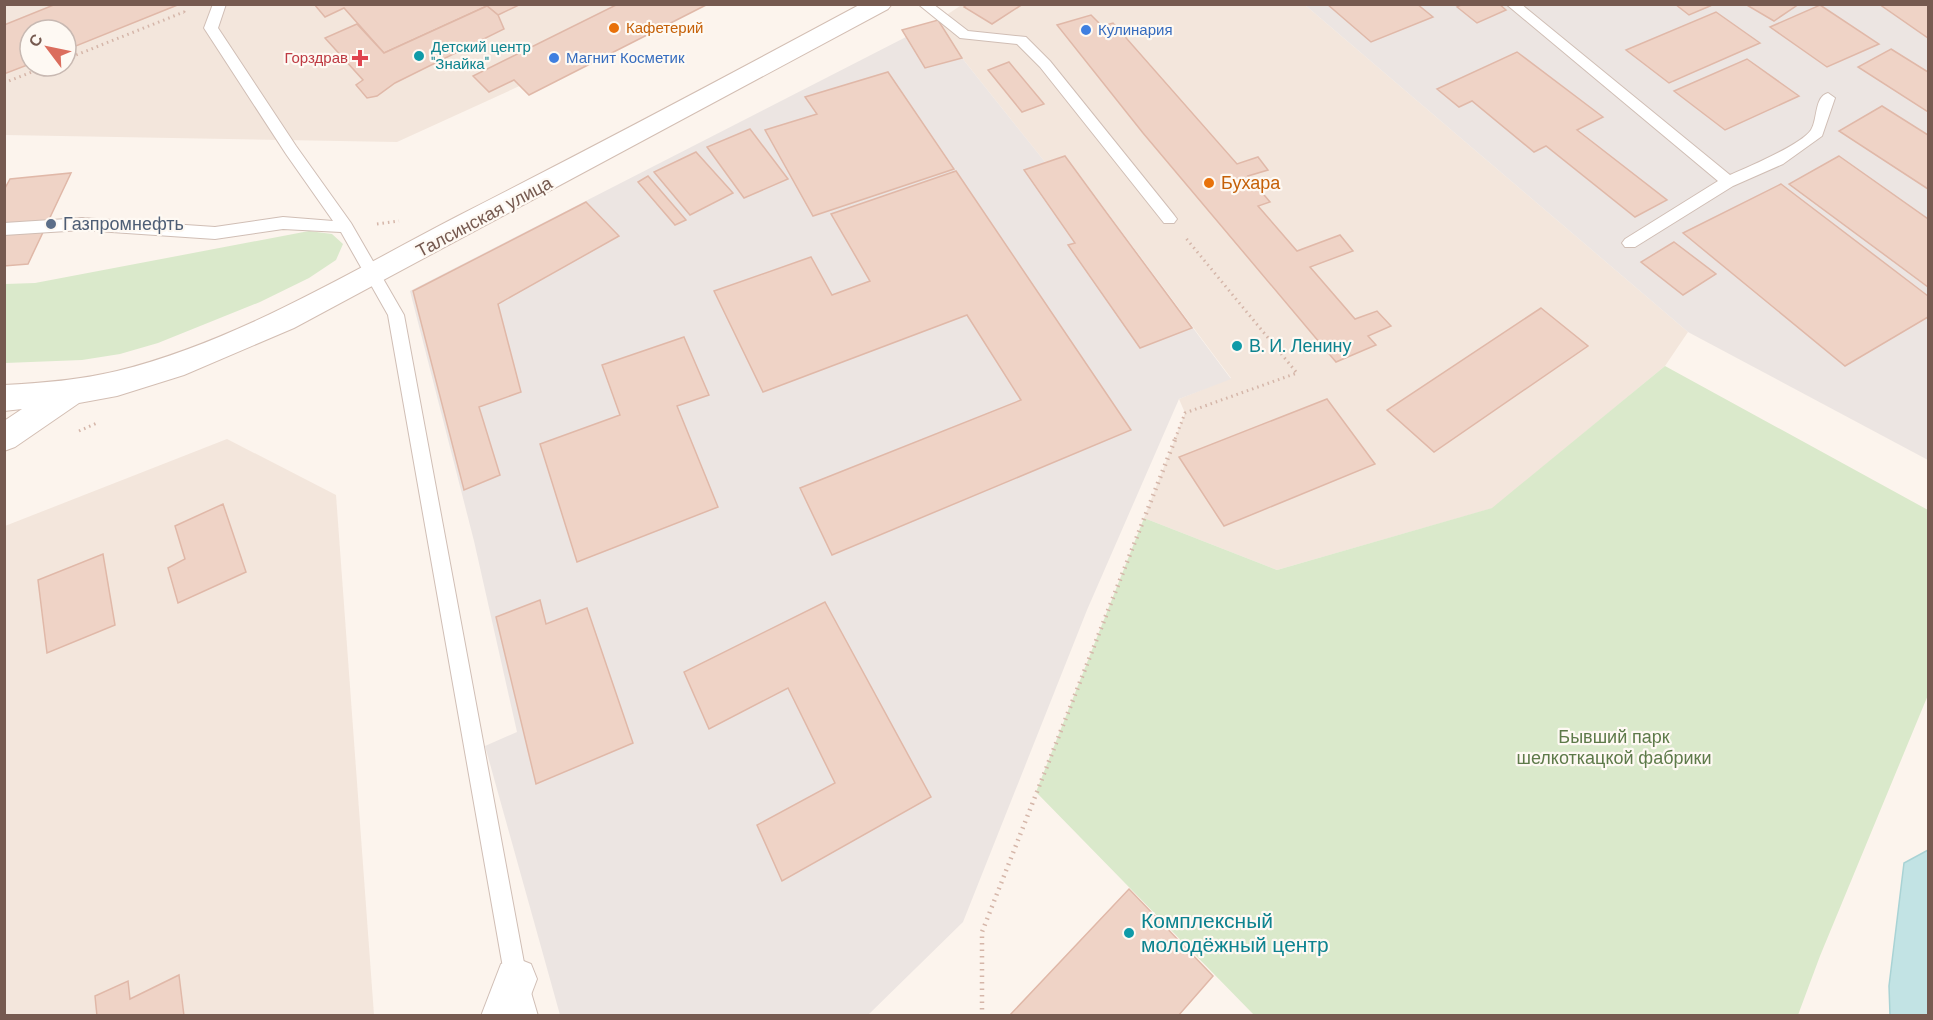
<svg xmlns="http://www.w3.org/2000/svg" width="1933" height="1020" viewBox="0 0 1933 1020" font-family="'DM Sans',sans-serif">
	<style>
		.residential { fill: #f3e6dc; fill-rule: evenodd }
		.industrial { fill: #ece5e2 }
		.green { fill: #dae9cb }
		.water { fill: #c2e3e4; stroke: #a9d3d5; stroke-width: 1.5 }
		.building { fill: #efd3c6; stroke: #e0b8a8; stroke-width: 1.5 }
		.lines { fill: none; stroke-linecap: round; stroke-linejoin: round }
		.lane-casing { stroke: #d0beb5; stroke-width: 2 }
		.street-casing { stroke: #d0beb5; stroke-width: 2 }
		.secondary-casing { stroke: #d3beb3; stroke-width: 2 }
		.path-far1 { stroke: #d5b6a9; stroke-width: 3; stroke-dasharray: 1.5 4; stroke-linecap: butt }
		.path { stroke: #d5b6a9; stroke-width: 4.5; stroke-dasharray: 1.5 5; stroke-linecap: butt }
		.lane { fill: #fff; fill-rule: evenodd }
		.street { fill: #fff; fill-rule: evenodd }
		.secondary { fill: #fff; fill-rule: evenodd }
		.food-dot { fill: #e8710a; stroke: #fef9f3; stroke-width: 2 }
		.shop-dot { fill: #3f7fe0; stroke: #fef9f3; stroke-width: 2 }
		.culture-dot { fill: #0f9aa8; stroke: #fef9f3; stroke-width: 2 }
		.health-dot { fill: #e0444e; stroke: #fef9f3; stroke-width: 2 }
		.service-dot { fill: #5c6f8a; stroke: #fef9f3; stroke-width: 2 }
		.labels { text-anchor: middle; stroke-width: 4.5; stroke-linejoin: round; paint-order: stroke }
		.far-food-label { font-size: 15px; fill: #c56008; stroke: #fef9f3; text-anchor: start }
		.far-shop-label { font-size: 15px; fill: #366cbe; stroke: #fef9f3; text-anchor: start }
		.far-culture-label { font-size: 15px; fill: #0d838f; stroke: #fef9f3; text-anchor: start }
		.far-health-label { font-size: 15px; fill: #be3a42; stroke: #fef9f3; text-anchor: end }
		.food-label { font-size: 18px; fill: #c56008; stroke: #fef9f3; text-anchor: start }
		.street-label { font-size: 18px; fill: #765a50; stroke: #fef9f3 }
		.service-label { font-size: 18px; fill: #4e5e75; stroke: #fef9f3; text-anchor: start }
		.culture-label { font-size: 18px; fill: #0d838f; stroke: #fef9f3; text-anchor: start }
		.park-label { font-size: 18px; fill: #5d7a49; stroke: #fef9f3 }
		.near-culture-label { font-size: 21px; fill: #0d838f; stroke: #fef9f3; text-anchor: start }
	</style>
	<rect width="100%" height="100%" fill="#fcf4ed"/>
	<g class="residential">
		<path d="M963,4L1305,5L1688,332L1665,366L1493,508L1277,570L1144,518L1185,413L1179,399L1231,378L1065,156L1045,162L962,58L939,20Z"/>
		<path d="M5,5H697L397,142L5,135ZM30,30H66V66H30Z"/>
		<path d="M227,439L336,495L374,1015L5,1016V526Z"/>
	</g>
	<g class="industrial">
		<path d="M1305,5H1928V460L1688,332Z"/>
		<path d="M939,20L962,58L1045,162L1065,156L1231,379L1179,399L1087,610L963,922L868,1015H560L485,746L517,732L474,541L410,291L906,37L902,30Z"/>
	</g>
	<g class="green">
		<path d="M309,231L332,234L343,244L336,260L309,278L260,302L158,343L120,354L82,360L5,363V284L35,283Z"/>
		<path d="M1665,366L1928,510V695L1820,956L1798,1015H1254L1036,792L1144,518L1277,570L1492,508Z"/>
	</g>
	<path class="water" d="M1928,850V1015H1890L1889,986L1904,863Z"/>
	<g class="building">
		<path d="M56,4H180L66,50V30H30V64L4,74V25Z"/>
		<path d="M314,4H521L498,15L487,6L384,53L344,8L325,17Z"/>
		<path d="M618,4H708L529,95L514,80L489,92L473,76Z"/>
		<path d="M968,4H1023L992,24L964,7Z"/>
		<path d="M1327,4H1417L1433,17L1371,42Z"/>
		<path d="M1463,4H1499L1506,10L1477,23L1457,7Z"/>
		<path d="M1675,4H1707L1710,6L1689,15Z"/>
		<path d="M1745,4H1799L1774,21Z"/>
		<path d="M1879,4H1928V38Z"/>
		<path d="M1820,5L1879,44L1827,67L1770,27Z"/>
		<path d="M487,6L498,15L504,29L395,83L377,96L367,98L356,85L363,80L325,38L357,24L384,53Z"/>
		<path d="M1716,12L1760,43L1669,83L1626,50Z"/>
		<path d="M1091,15L1102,26L1113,23L1237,164L1258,157L1268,170L1248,176L1270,202L1258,206L1297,251L1340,235L1353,251L1310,267L1355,319L1377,311L1391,326L1368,336L1376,345L1336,362L1143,133L1057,25Z"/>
		<path d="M938,20L962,58L925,68L902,30Z"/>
		<path d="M1891,49L1928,72V112L1858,67Z"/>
		<path d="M1517,52L1603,117L1577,130L1667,200L1635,217L1546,146L1534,152L1472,101L1459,107L1437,89Z"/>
		<path d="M1747,59L1799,96L1725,130L1674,91Z"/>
		<path d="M1009,62L1044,104L1022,112L988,70Z"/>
		<path d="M888,72L954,169L813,216L765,130L817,114L805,97Z"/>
		<path d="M1882,106L1928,135V189L1839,131Z"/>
		<path d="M750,129L788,179L744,198L707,147Z"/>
		<path d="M696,152L733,193L690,215L654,172Z"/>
		<path d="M1065,156L1106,212L1192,328L1140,348L1068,245L1075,243L1024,170Z"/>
		<path d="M1839,156L1928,219V287L1789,184Z"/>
		<path d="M956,171L1131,430L832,555L800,488L1021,400L967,315L763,392L714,291L811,257L832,295L870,281L831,214Z"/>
		<path d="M71,173L28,264L4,266V190L10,179Z"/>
		<path d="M648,176L686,220L675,225L638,182Z"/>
		<path d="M1781,184L1928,296V317L1845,366L1683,233Z"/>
		<path d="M586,202L619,236L498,304L521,392L479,407L500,475L464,490L413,291Z"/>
		<path d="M1674,242L1716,274L1683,295L1641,262Z"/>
		<path d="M1541,308L1588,346L1434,452L1387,410Z"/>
		<path d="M684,337L709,395L677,406L718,507L577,562L540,444L620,415L602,365Z"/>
		<path d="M1327,399L1375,464L1224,526L1179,457Z"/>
		<path d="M223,504L246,572L178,603L168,568L185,559L175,526Z"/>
		<path d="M103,554L115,625L47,653L38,580Z"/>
		<path d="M540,600L546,624L587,608L633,743L536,784L496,617Z"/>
		<path d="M825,602L931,797L782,881L757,825L835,783L788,688L709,729L684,672Z"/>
		<path d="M1129,889L1213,976L1178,1016H1009Z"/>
		<path d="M179,975L184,1016H97L95,996L128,981L130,999Z"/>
	</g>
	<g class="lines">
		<defs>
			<g id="lane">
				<path d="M213,4H226L218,28L296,146L351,223L404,315L527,979L538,1016H515L505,979L388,315L341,232L283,229L215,239L82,230L4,235V223L82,218L215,227L283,217L333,221L286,154L204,28Z"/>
				<path d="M918,4H933L968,31L1026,37L1050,61L1174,215L1177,219L1174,223H1164L1040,67L1017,44L960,38Z"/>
				<path d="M1506,4H1521L1730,175C1748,167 1801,145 1811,130C1818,119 1814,97 1828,93L1835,98L1822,136L1783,164L1733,186L1635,247H1625L1622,243L1625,239L1718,181Z"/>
			</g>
			<path id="street" d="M516,958L531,964L537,979L523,1016H481L501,964Z"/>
			<path id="secondary" d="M861,4H892L888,9L294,328L184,375L117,396L79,403L15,447L4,451V421L22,409L4,411V385C43,383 80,380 117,371C238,341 348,273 458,216C593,147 727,76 861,4Z"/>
		</defs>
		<use href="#lane" class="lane-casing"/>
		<use href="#street" class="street-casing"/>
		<use href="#secondary" class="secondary-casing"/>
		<g class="path-far1">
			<path d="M66,59L184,12L187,16"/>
			<path d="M4,83L47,66"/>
			<path d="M377,224L399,221"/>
			<path d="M79,431L97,423"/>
			<path d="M1175,439L1185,413L1297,373L1185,237"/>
		</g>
		<path class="path" d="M982,1016V932L1176,437"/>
		<use href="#lane" class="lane"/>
		<use href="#street" class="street"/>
		<use href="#secondary" class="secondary"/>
	</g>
	<g class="food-dot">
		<circle cx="614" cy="28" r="6"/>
		<circle cx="1209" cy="183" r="6"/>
	</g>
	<g class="shop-dot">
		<circle cx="1086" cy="30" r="6"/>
		<circle cx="554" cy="58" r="6"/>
	</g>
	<g class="culture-dot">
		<circle cx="419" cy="56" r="6"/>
		<circle cx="1237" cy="346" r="6"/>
		<circle cx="1129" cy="933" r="6"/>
	</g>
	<path class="health-dot" d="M357 49h6v6h6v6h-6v6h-6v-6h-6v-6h6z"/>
	<circle class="service-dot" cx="51" cy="224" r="6"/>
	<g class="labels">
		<g class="far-food-label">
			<text x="626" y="33">Кафетерий</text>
		</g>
		<g class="far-shop-label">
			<text x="1098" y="35">Кулинария</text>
			<text x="566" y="63">Магнит Косметик</text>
		</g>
		<g class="far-culture-label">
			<text x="431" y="52">Детский центр<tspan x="431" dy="17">"Знайка"</tspan></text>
		</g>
		<g class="far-health-label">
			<text x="348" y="63">Горздрав</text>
		</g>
		<g class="food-label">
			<text x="1221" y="189">Бухара</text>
		</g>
		<g class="street-label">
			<text transform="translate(484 217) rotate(-28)" y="6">Талсинская улица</text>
		</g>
		<g class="service-label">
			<text x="63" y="230">Газпромнефть</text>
		</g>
		<g class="culture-label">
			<text x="1249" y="352">В. И. Ленину</text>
		</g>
		<g class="park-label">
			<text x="1614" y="743">Бывший парк<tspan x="1614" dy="21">шелкоткацкой фабрики</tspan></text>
		</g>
		<g class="near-culture-label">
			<text x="1141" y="928">Комплексный<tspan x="1141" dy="24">молодёжный центр</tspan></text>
		</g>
	</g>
	<rect width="1933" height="1020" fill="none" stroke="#765a50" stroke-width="12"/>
	<g transform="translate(48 48) rotate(302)"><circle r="28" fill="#fef9f3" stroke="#c8b9b2" stroke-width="1.5"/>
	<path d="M0-4.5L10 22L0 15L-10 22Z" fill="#db6d5d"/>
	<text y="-9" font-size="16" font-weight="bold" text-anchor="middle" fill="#765a50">С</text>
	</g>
</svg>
